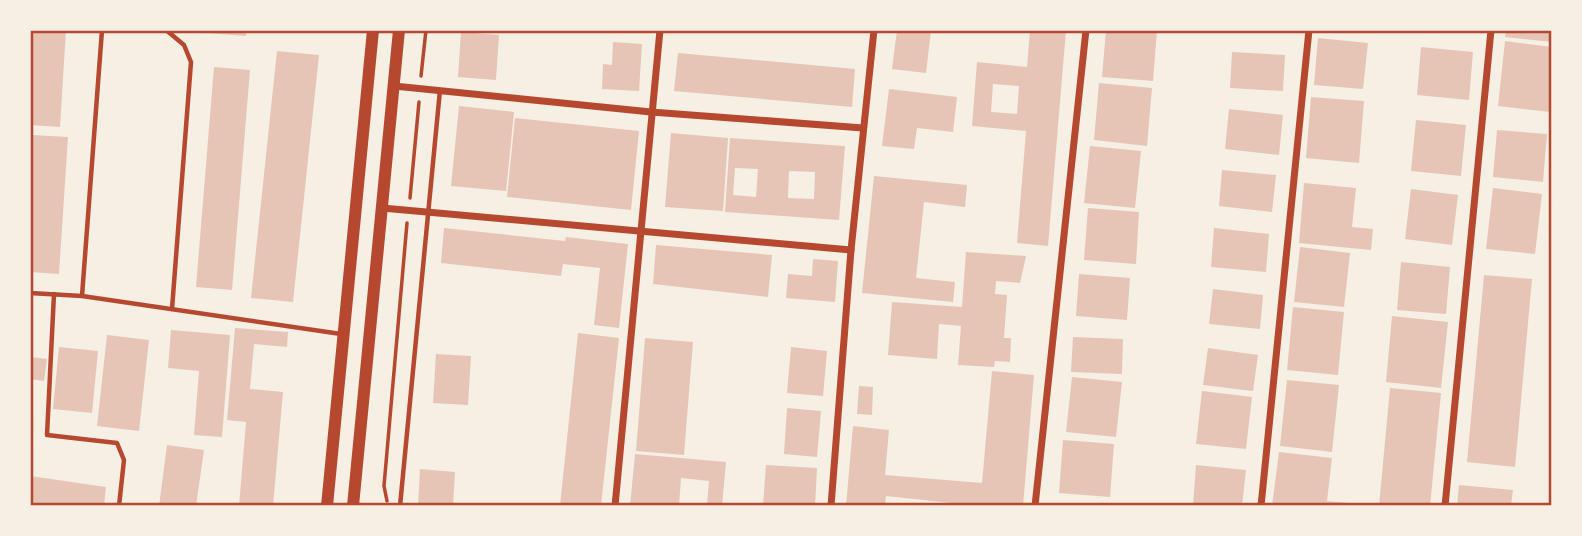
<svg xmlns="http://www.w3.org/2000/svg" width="1582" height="536" viewBox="0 0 1582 536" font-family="Manrope,sans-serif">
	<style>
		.building { fill: #e6c5b7; fill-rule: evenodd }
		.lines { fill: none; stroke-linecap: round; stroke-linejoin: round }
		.path { stroke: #b5482f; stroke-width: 3.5 }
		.service { stroke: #b5482f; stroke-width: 4.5 }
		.minor { stroke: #b5482f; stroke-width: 7 }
		.secondary { stroke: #b5482f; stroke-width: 12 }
		.neatline { fill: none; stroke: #b5482f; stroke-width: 2.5 }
	</style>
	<rect width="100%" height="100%" fill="#f6efe4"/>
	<g class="building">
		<path d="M31,30H66L60,127L30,125Z"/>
		<path d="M207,30H247L246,36L206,33Z"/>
		<path d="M897,30H931L926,73L892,69Z"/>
		<path d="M1030,30H1066L1048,246L1017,243L1026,131L972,126L977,62L1027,67ZM993,84L1019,86L1017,114L991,112Z"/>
		<path d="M1106,30H1157L1153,81L1102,77Z"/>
		<path d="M1506,30H1552V42L1505,37Z"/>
		<path d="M461,32L499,35L496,80L458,77Z"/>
		<path d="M1318,38L1368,43L1363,89L1314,85Z"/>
		<path d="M1505,41L1552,47L1550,112L1498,106Z"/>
		<path d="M613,42L642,44L639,91L602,89L603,64L612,65Z"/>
		<path d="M1421,47L1473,52L1469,100L1417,95Z"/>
		<path d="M277,51L319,55L293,302L251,298Z"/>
		<path d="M1232,52L1285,55L1283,91L1230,88Z"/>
		<path d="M678,53L855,69L852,107L674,91Z"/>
		<path d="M214,67L250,70L232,290L196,287Z"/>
		<path d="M1099,83L1152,88L1147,146L1094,140Z"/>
		<path d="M889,89L957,97L953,132L917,128L914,149L882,146Z"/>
		<path d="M1311,97L1364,101L1359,163L1306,158Z"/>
		<path d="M459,106L514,112L506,191L451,186Z"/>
		<path d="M1229,109L1283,115L1279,155L1225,149Z"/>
		<path d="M515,118L639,131L631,210L507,197Z"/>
		<path d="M1416,120L1466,125L1461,176L1411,171Z"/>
		<path d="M1497,130L1547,134L1543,182L1493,177Z"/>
		<path d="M671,133L728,138L723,211L665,207Z"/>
		<path d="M33,135L68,137L59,274L30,272Z"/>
		<path d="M730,138L845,146L839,220L725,212ZM735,168L758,169L756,197L733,195ZM789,171L815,172L814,199L788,198Z"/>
		<path d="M1090,146L1141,151L1135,208L1084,203Z"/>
		<path d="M1222,170L1276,175L1272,212L1219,206Z"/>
		<path d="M874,176L967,185L965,207L924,202L916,278L955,282L953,302L862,293Z"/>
		<path d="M1304,183L1356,188L1352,227L1373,229L1371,250L1299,243Z"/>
		<path d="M1493,188L1542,194L1535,254L1486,249Z"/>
		<path d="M1411,189L1458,195L1452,245L1405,239Z"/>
		<path d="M1088,208L1139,212L1136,264L1084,260Z"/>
		<path d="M444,228L565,241L566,237L628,244L619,328L594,325L600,268L563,264L561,276L441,263Z"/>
		<path d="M1214,228L1269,234L1266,272L1211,267Z"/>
		<path d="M656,245L772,255L768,297L653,284Z"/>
		<path d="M1300,247L1350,253L1344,307L1294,302Z"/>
		<path d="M966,252L1026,256L1020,283L996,281L995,294L1007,295L1004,338H1011L1010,362L995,361L994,367L958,365L961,326L939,324L937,359L888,355L892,302L962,307Z"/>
		<path d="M813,259L838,261L835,302L786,298L788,274L812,276Z"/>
		<path d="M1401,262L1450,267L1446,314L1397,310Z"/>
		<path d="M1079,274L1130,278L1127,320L1076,316Z"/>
		<path d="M1484,275L1532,279L1515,467L1467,462Z"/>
		<path d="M1213,289L1263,295L1260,329L1209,324Z"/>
		<path d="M1293,307L1344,312L1338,375L1287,370Z"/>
		<path d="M1392,316L1448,322L1441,388L1386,382Z"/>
		<path d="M235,328L288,332L287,347L254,344L250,389L283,392L273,506H239L246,422L227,420Z"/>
		<path d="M171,330L230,335L222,437L194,435L199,371L168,368Z"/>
		<path d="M578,333L619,338L601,506H560Z"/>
		<path d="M107,335L149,340L139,431L97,426Z"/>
		<path d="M1073,337L1123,339L1122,374L1071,372Z"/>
		<path d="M645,338L693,342L684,455L636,451Z"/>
		<path d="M59,347L98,351L92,413L53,409Z"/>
		<path d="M791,347L827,351L823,396L787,393Z"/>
		<path d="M1208,348L1258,355L1253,391L1203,385Z"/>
		<path d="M436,354L471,356L468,405L433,403Z"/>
		<path d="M30,357L47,359L44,381L30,379Z"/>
		<path d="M992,371L1034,375L1023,506H980L886,496L885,506H846L853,426L889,430L885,475L982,483Z"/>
		<path d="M1072,377L1122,382L1116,437L1066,432Z"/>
		<path d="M1287,380L1339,385L1332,452L1280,446Z"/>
		<path d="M859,386L873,387L872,415L857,414Z"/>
		<path d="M1390,388L1441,393L1430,506H1379Z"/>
		<path d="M1202,391L1252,397L1246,449L1196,444Z"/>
		<path d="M787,408L821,411L817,457L784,454Z"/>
		<path d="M1063,440L1114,444L1110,497L1059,493Z"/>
		<path d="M167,445L204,450L196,506H159Z"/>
		<path d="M1279,452L1332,458L1327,501L1348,503V506H1272Z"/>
		<path d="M635,454L726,462L722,506H707L709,481L681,478L679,506H630Z"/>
		<path d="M766,465L817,468L815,506H763Z"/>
		<path d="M1196,465L1246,470L1242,506H1193Z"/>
		<path d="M420,469L455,472L453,506H418Z"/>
		<path d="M30,476L106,487L104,506H30Z"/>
		<path d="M1459,485L1513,490L1511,506H1457Z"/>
	</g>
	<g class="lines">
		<g class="path">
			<path d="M421,76L426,30"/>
			<path d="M410,198L419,102"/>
			<path d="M387,501L384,486L407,223"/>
		</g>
		<g class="service">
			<path d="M166,30L184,45L191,62L172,309"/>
			<path d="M30,293L82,296L341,334"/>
			<path d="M54,294L47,435L117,443L124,460L119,506"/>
			<path d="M82,296L102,30"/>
			<path d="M400,506L440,90"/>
		</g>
		<g class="minor">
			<path d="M394,86L651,112L863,128"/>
			<path d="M382,208L851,250"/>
			<path d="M615,506L660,30"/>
			<path d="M831,506L851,250L874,30"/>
			<path d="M1035,506L1086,30"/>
			<path d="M1261,506L1309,30"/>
			<path d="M1445,506L1491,30"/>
		</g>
		<g class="secondary">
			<path d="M327,506L373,30"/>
			<path d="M353,506L399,30"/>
		</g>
	</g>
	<rect width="1582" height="536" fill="none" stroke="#f6efe4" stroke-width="63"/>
	<rect x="32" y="32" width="1518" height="472" class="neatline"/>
</svg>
